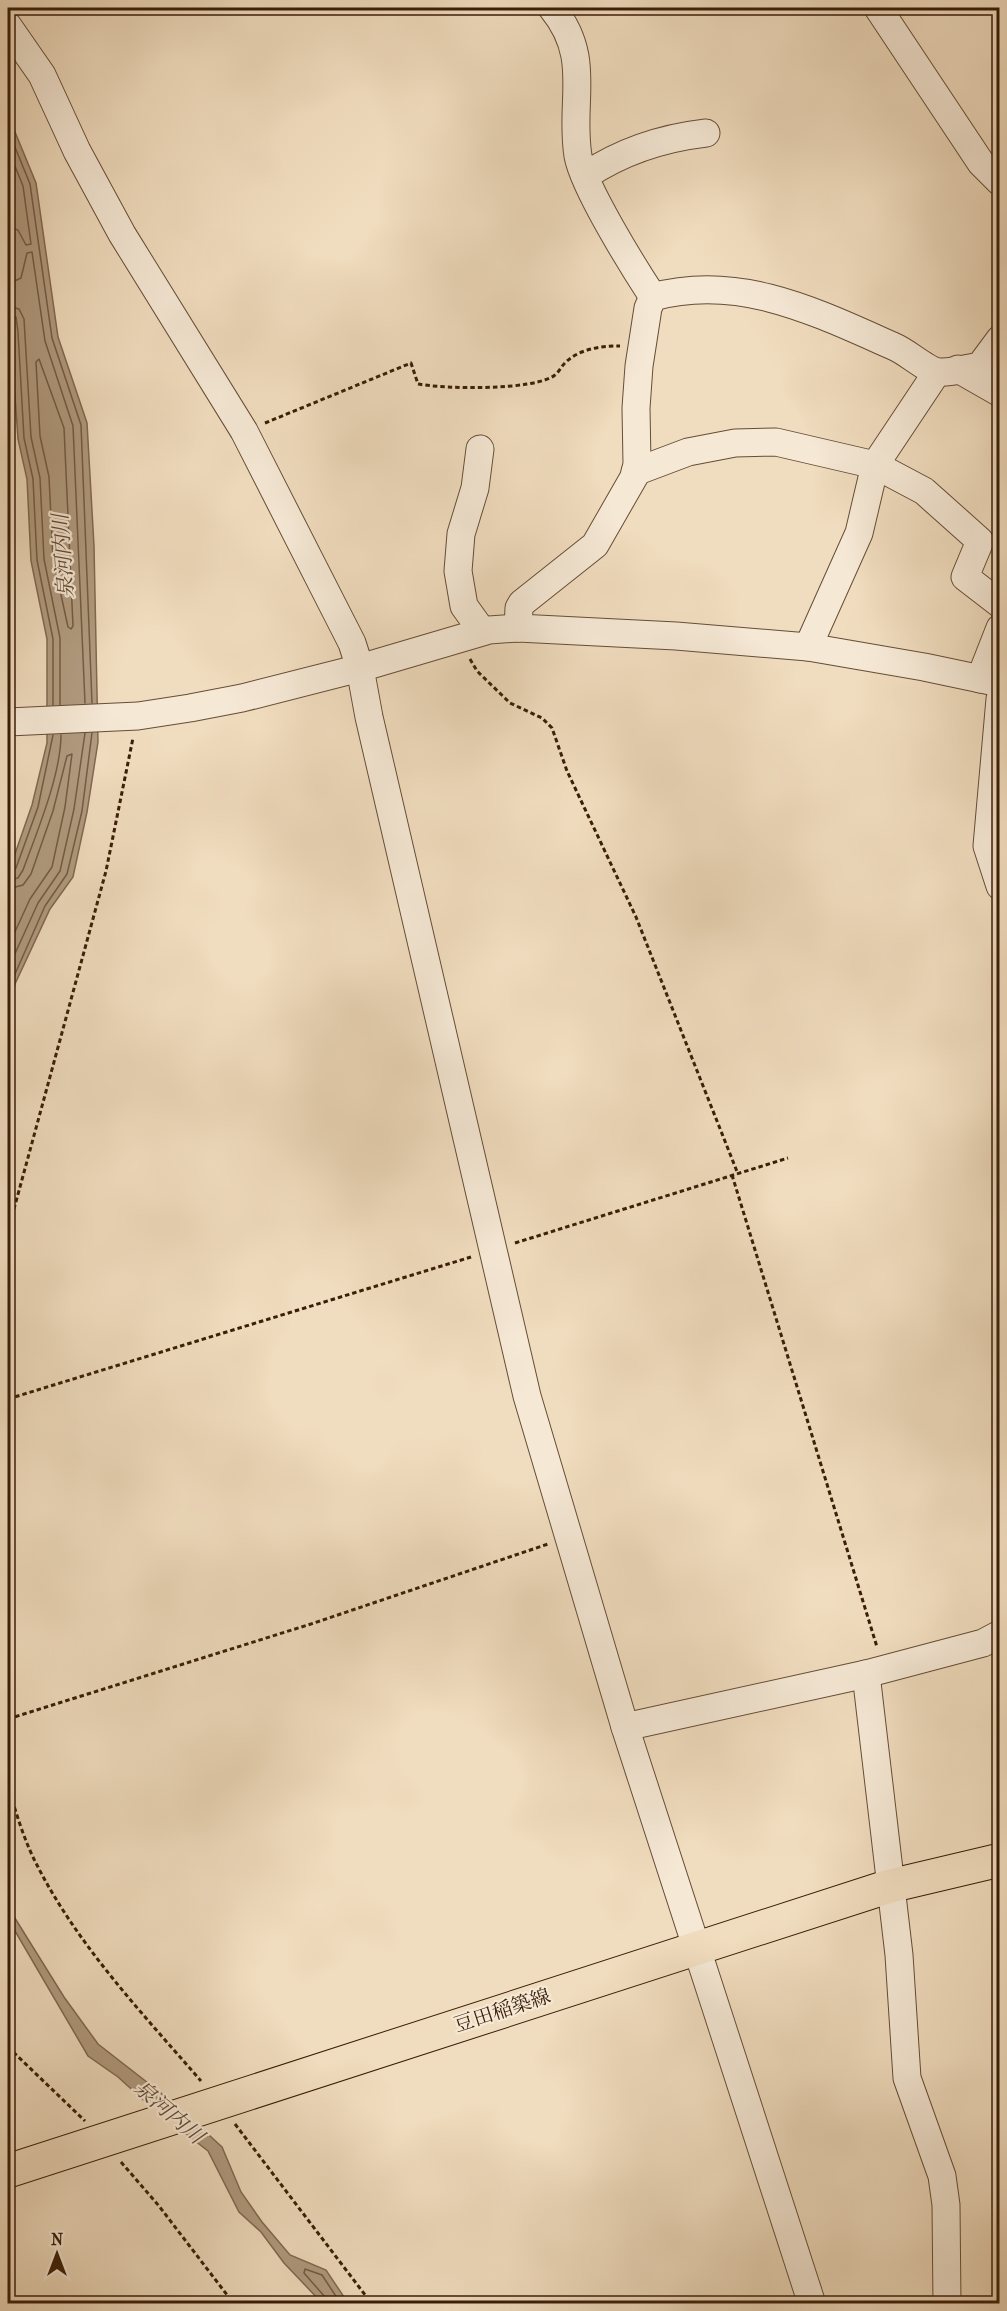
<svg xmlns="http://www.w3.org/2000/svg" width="1007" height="2311" viewBox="0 0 1007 2311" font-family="'IM FELL French Canon','Noto Serif JP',serif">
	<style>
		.water { fill: #b19b80; stroke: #816950; stroke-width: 1.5 }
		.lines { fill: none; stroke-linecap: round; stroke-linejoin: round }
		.shore { stroke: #745c44; stroke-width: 1.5 }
		.minor-casing { stroke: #664d36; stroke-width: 29 }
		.major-casing { stroke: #381d08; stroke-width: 35 }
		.path { stroke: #381d08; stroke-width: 3; stroke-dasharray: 4.5 3; stroke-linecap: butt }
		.minor { stroke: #f5e8d5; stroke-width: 27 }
		.major { stroke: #f0dcbe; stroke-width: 33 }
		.labels { text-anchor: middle; stroke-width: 4.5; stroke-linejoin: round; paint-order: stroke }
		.street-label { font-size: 20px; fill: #381d08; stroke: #f5e8d5 }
		.water-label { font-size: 21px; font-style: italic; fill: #624932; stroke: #f5e8d5 }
	</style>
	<rect width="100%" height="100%" fill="#f0dcbe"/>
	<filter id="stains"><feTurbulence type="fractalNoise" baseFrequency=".00333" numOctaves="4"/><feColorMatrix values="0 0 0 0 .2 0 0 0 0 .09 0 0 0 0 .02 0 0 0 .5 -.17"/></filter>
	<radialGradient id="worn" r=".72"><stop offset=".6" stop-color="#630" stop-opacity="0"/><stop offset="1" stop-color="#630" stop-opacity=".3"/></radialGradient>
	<g class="water">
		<path d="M8,115L36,183L58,337L87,423L94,546L98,742L87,812L73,877L50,909L15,984L8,1014V874L32,805L47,743V639L31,561L27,479L18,439L8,297L14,251L8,234Z"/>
		<path d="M8,1907L64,1997L98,2044L175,2104L222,2147L241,2192L262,2222L290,2255L326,2270L348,2303H322L284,2263L261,2232L239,2212L208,2151L150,2106L118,2077L88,2056L8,1919Z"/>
	</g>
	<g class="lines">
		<g class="shore">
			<path d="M8,130L30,184L52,338L81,425L92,703"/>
			<path d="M8,149L23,186L31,244L26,245L18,230L8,227"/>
			<path d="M8,284L21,278L27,253L32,252L45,341L73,426L85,703"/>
			<path d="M8,306L19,309L24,319L31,437L40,478L44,559L60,638V705"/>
			<path d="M8,313L16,317L18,332L24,438L33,479L37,560L53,639V705"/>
			<path d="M39,359L64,428L73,626L71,629L68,627L53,558L49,477L40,436L36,362Z"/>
			<path d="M8,873L16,868L38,807L53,735"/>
			<path d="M8,880L18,878L23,870C37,832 61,774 61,735"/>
			<path d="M8,889L23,885L31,874L53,811L67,756L72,754L65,807L52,867L30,899L8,947"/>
			<path d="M8,969L38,903L60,871L74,809L85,733"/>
			<path d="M8,990L45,906L67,874L82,811L92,733"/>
			<path d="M326,2304L325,2297L304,2273L305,2269L322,2275L341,2304"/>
		</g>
		<defs>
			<g id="minor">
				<path d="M552,8C593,58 569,100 578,156C584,188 634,268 653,297"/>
				<path d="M878,8L981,163L1000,182"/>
				<path d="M8,26L42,75L77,151L122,234L244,431L352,643L360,668L369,717L527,1396L625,1727L812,2304"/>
				<path d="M585,176C622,151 663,138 706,133"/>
				<path d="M958,369L1000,393"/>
				<path d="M480,449L475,488L461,534L458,571L464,606L482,631"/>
				<path d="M635,472L688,452L735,443L776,442L875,465L924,491L980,541L965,577L1000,604"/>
				<path d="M518,628L519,608L522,603L595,545L634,477L637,464L636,408L639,366L648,308L653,297C740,273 818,313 895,347C907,352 928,371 939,372C951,373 967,368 980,366L1000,339"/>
				<path d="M808,647L859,533L875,465L937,372"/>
				<path d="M980,679L1000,628"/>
				<path d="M1000,699L987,846L1000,886"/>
				<path d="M8,722L138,716L190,708L242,698L360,668L489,630L518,628L676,636L808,647L924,667L1000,683"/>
				<path d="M866,1674L899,1955L907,2078L942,2176L946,2205L947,2304"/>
				<path d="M625,1727L866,1674L983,1643L1000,1634"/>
			</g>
			<path id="major" d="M8,2171L890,1886L1000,1860"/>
		</defs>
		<use href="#minor" class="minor-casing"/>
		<use href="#major" class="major-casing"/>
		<g class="path">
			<path d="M265,423L411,363L418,384C445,389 534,391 555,375C559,372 561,367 564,364C578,349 600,346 620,346"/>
			<path d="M470,659L477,671L510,703L542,718L552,728L567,771L636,917L738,1174"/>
			<path d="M732,1175L877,1647"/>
			<path d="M8,1231L106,871L133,738"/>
			<path d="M515,1243L788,1158"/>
			<path d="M8,1399L471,1257"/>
			<path d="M8,1719L314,1623L548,1544"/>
			<path d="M8,1786C16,1813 25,1843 38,1867C79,1947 143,2014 201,2081"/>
			<path d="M8,2047L85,2121"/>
			<path d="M235,2124L372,2304"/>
			<path d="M121,2162L159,2206L234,2304"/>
		</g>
		<use href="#minor" class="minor"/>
		<use href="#major" class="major"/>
	</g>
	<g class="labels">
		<g class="street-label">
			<text transform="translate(502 2010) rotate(-18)" y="7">豆田稲築線</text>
		</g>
		<g class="water-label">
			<text transform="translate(63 556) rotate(-94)" y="7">泉河内川</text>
			<text transform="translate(169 2112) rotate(41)" y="7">泉河内川</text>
		</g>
	</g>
	<rect width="1007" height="2311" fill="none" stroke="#f0dcbe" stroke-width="30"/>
	<rect x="9" y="9" width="989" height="2293" fill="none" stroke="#381d08" stroke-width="3"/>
	<rect x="15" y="15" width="977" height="2281" fill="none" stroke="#381d08" stroke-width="1.5"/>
	<g transform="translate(57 2254)" stroke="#f5e8d5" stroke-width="4.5" paint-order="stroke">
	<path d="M0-4.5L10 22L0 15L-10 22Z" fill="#381d08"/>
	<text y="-9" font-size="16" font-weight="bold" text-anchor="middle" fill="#381d08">N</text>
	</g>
	<rect width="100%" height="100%" filter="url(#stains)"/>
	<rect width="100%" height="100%" fill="url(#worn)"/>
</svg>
